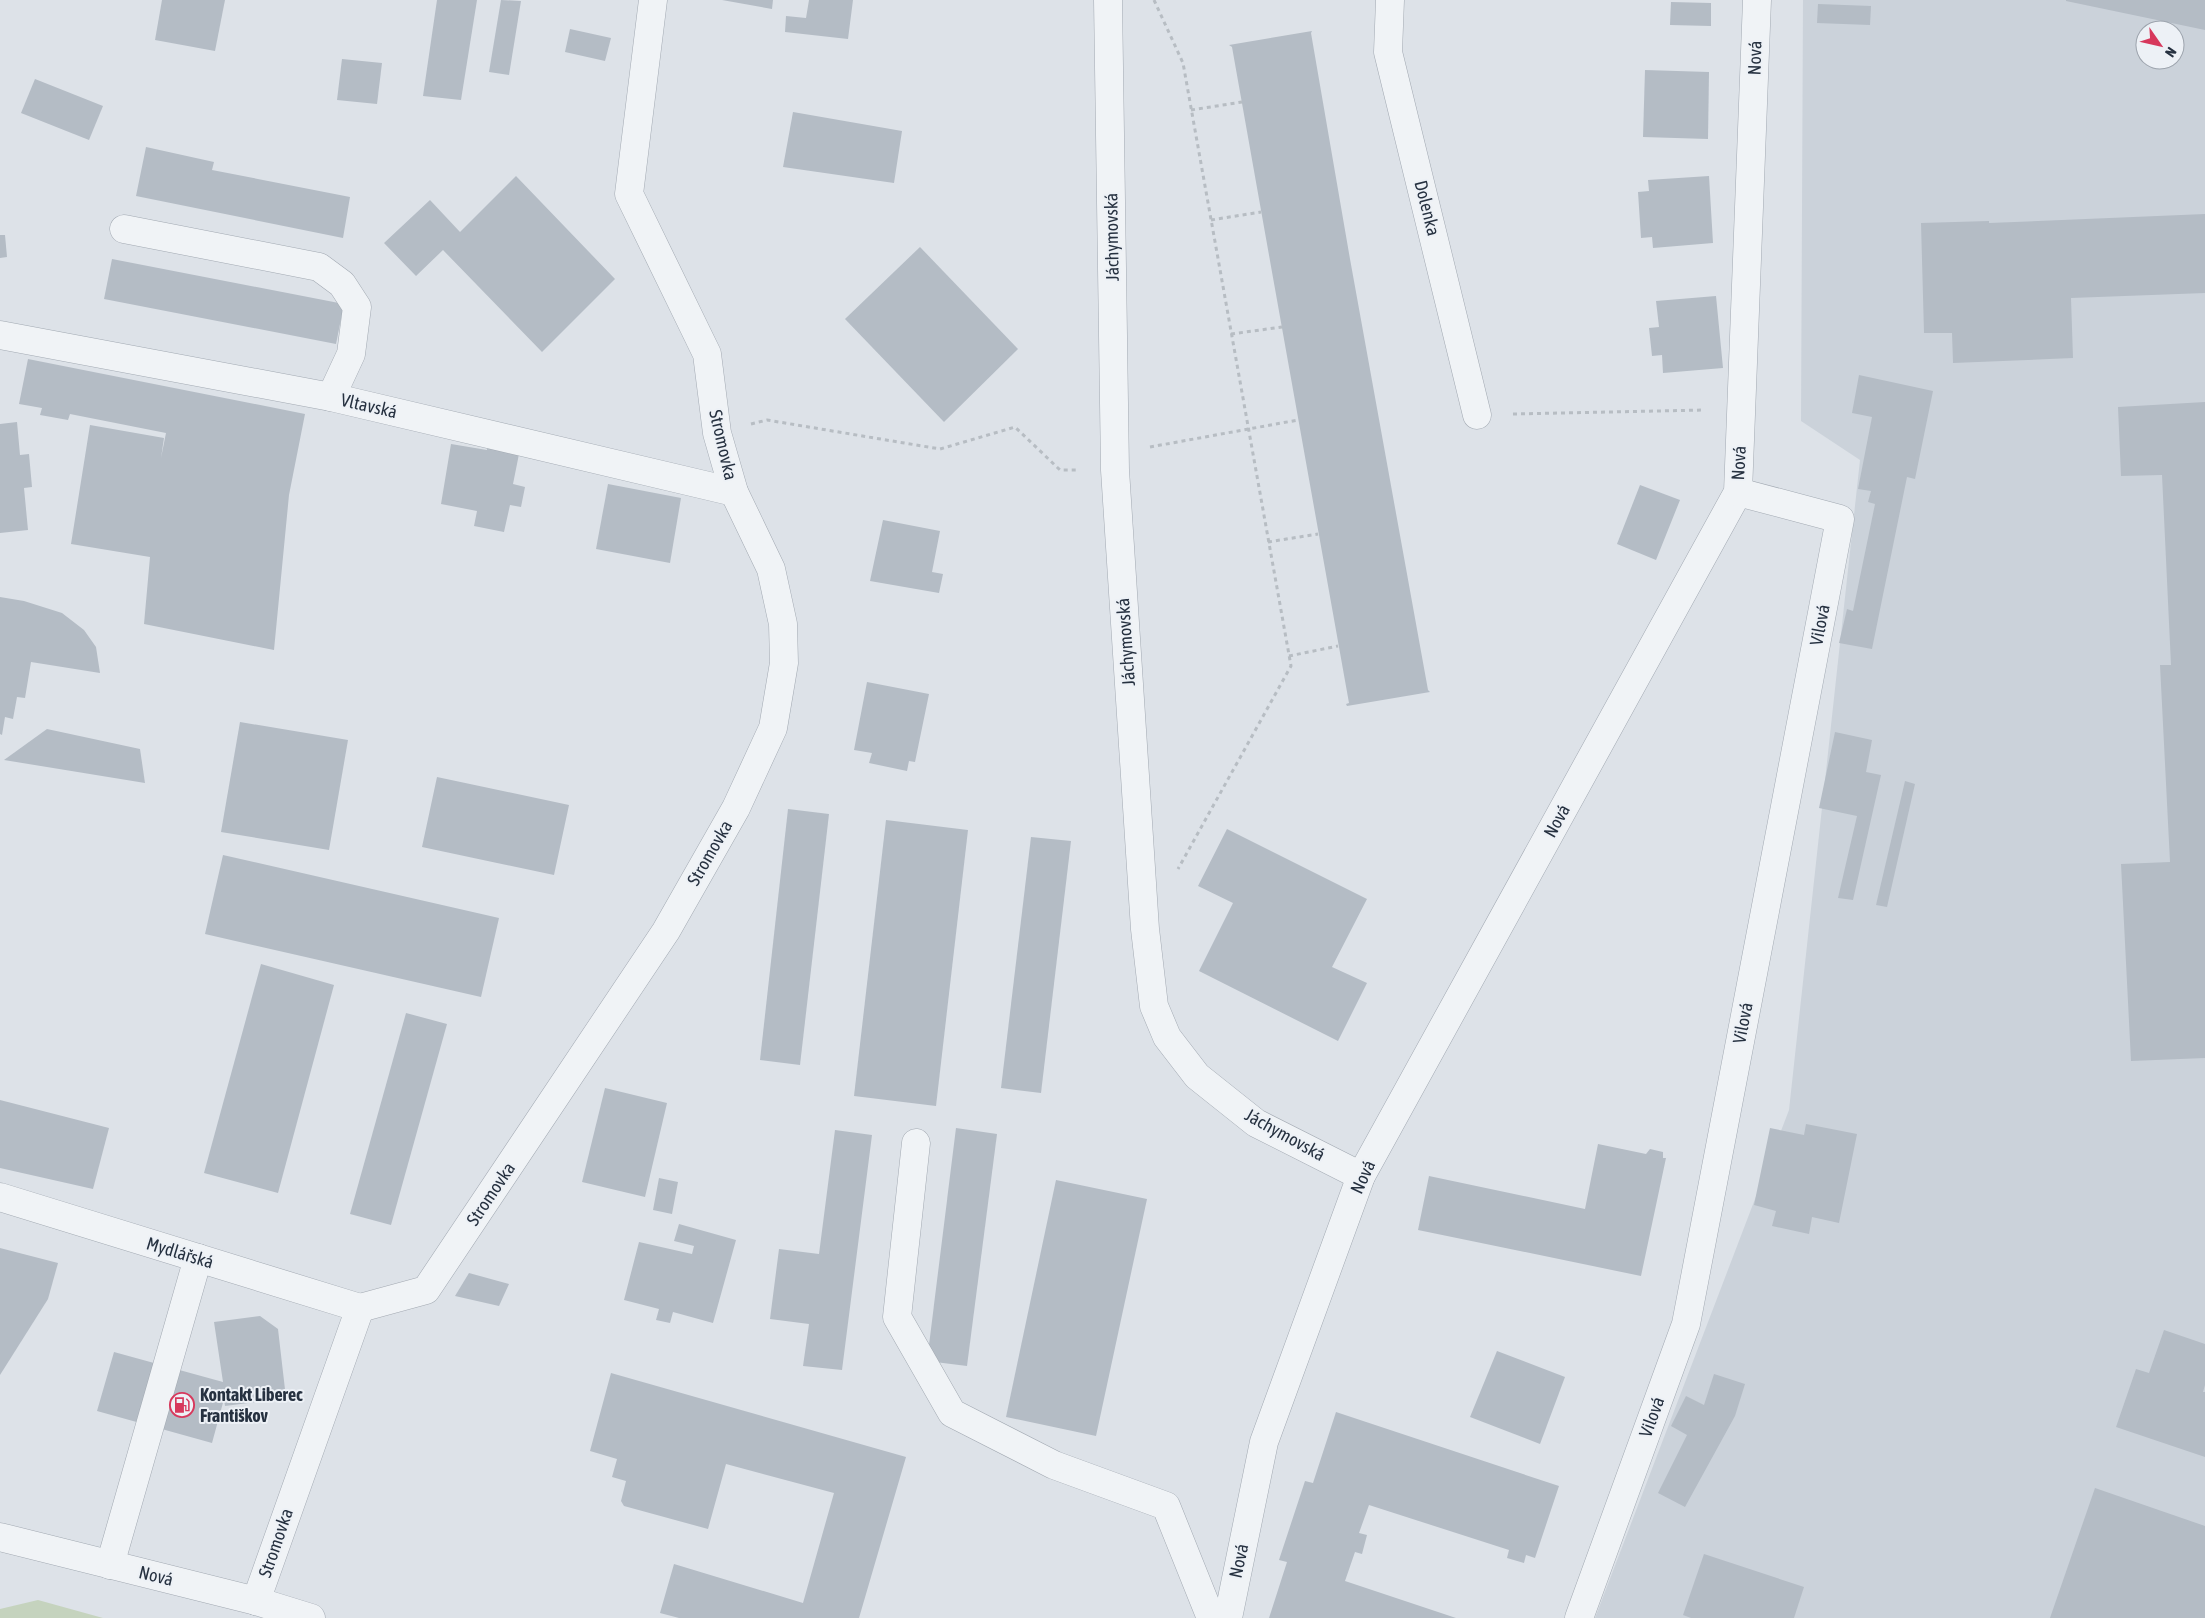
<svg xmlns="http://www.w3.org/2000/svg" width="2205" height="1618" viewBox="0 0 2205 1618" font-family="'Asap Condensed',sans-serif">
	<style>
		.built { fill: #cbd2da; fill-rule: evenodd }
		.green { fill: #c5d3be }
		.building { fill: #b4bcc5 }
		.lines { fill: none; stroke-linecap: round; stroke-linejoin: round }
		.minor-casing { stroke: #a2a9b2; stroke-width: 29 }
		.path { stroke: #b7bdc3; stroke-width: 3; stroke-dasharray: 4 4; stroke-linecap: butt }
		.minor { stroke: #f0f3f6; stroke-width: 28 }
		.labels { text-anchor: middle; stroke-width: 4; stroke-linejoin: round; paint-order: stroke }
		.street-label { font-size: 18px; fill: #263140; stroke: #edf1f6 }
		.poi-label { font-size: 18px; font-weight: bold; fill: #263140; stroke: #edf1f6; text-anchor: start }
	</style>
	<rect width="100%" height="100%" fill="#dde2e8"/>
	<path class="built" d="M1803,0H2205V1618H1595L1789,1110L1860,460L1801,421ZM2145,30H2175V60H2145Z"/>
	<path class="green" d="M38,1600L103,1618H0V1609Z"/>
	<g class="building">
		<path d="M162,0H225L215,51L155,40Z"/>
		<path d="M437,0H477L461,100L423,96Z"/>
		<path d="M501,0L521,1L509,75L489,72Z"/>
		<path d="M722,0H773L772,9Z"/>
		<path d="M809,0H853L848,39L785,32L786,16L806,18Z"/>
		<path d="M2066,0H2205V30L2066,1Z"/>
		<path d="M1671,2L1711,3V26L1670,25Z"/>
		<path d="M1818,4L1871,6L1870,25L1817,23Z"/>
		<path d="M570,29L611,38L605,61L565,52Z"/>
		<path d="M1312,31L1311,33L1350,259L1428,690L1430,692L1347,706L1346,704L1349,703L1272,272L1232,47L1229,45Z"/>
		<path d="M342,59L382,63L377,104L337,100Z"/>
		<path d="M1645,70L1709,72L1708,139L1643,137Z"/>
		<path d="M35,79L103,106L89,140L21,113Z"/>
		<path d="M793,112L902,131L894,183L783,167Z"/>
		<path d="M146,147L214,162L212,170L350,197L343,238L136,196Z"/>
		<path d="M516,176L615,279L542,352L443,250L416,276L384,243L430,200L460,232Z"/>
		<path d="M1709,176L1713,243L1653,248L1652,237L1641,238L1638,192L1649,191L1648,180Z"/>
		<path d="M2205,214V293L2071,298L2073,358L1953,363L1952,333H1924L1921,223L1989,221V223Z"/>
		<path d="M0,235H5L7,257L0,258Z"/>
		<path d="M920,247L1018,349L944,422L845,319Z"/>
		<path d="M112,259L344,304L336,344L104,299Z"/>
		<path d="M1716,296L1723,368L1663,373L1662,355L1652,356L1649,328L1659,327L1656,301Z"/>
		<path d="M28,359L305,414L289,495L274,650L144,624L150,557L71,544L90,425L164,438L161,458L166,433L70,414L68,420L40,415L42,408L19,404Z"/>
		<path d="M1859,375L1933,391L1915,479L1907,477L1872,649L1839,643L1847,609L1853,611L1875,504L1868,502L1871,491L1858,489L1872,417L1852,413Z"/>
		<path d="M2205,402V1058L2131,1061L2121,864L2170,862L2160,665H2171L2162,475L2121,476L2118,407Z"/>
		<path d="M17,422L20,455L29,454L32,487L24,488L28,530L0,533V424Z"/>
		<path d="M451,444L487,450V447L519,454L513,484L525,487L521,507L510,505L504,532L474,526L477,511L441,504Z"/>
		<path d="M608,484L681,498L670,563L596,549Z"/>
		<path d="M1640,485L1680,500L1656,560L1617,544Z"/>
		<path d="M883,520L940,531L932,572L943,574L939,593L870,581Z"/>
		<path d="M0,597L24,601L62,613L84,630L96,647L100,673L31,662L25,698L17,697L13,719L5,717L2,735L0,734Z"/>
		<path d="M867,682L929,694L915,762L909,761L907,771L869,763L872,753L854,750Z"/>
		<path d="M240,722L348,740L329,850L221,832Z"/>
		<path d="M47,729L140,749L145,783L4,760Z"/>
		<path d="M1835,732L1872,740L1866,772L1881,775L1853,900L1838,898L1857,816L1819,808Z"/>
		<path d="M437,777L569,805L554,875L422,847Z"/>
		<path d="M1905,781L1915,784L1887,907L1876,905Z"/>
		<path d="M788,809L829,814L800,1065L760,1060Z"/>
		<path d="M886,820L968,830L936,1106L854,1096Z"/>
		<path d="M1227,829L1367,899L1332,967L1367,983L1338,1041L1199,971L1233,903L1198,886Z"/>
		<path d="M1031,837L1071,841L1041,1093L1001,1088Z"/>
		<path d="M223,855L499,918L481,997L205,934Z"/>
		<path d="M261,964L334,985L278,1193L204,1173Z"/>
		<path d="M406,1013L447,1024L391,1225L350,1214Z"/>
		<path d="M605,1088L667,1103L645,1197L582,1182Z"/>
		<path d="M0,1100L109,1128L93,1189L0,1168Z"/>
		<path d="M1806,1124L1857,1134L1839,1223L1812,1217L1809,1234L1772,1226L1776,1211L1754,1205L1770,1128L1804,1135Z"/>
		<path d="M956,1128L997,1134L967,1366L927,1361Z"/>
		<path d="M835,1130L872,1135L842,1370L803,1366L809,1324L770,1319L779,1249L819,1254Z"/>
		<path d="M1598,1144L1646,1154L1650,1149L1663,1152V1158H1666L1641,1276L1418,1230L1429,1176L1585,1209Z"/>
		<path d="M659,1178L678,1182L672,1214L653,1210Z"/>
		<path d="M1056,1180L1147,1199L1096,1436L1006,1417Z"/>
		<path d="M679,1224L736,1240L713,1323L673,1312L670,1323L656,1320L659,1309L624,1300L639,1242L692,1254L694,1246L674,1241Z"/>
		<path d="M0,1248L58,1263L48,1299L0,1375Z"/>
		<path d="M469,1273L509,1284L499,1306L455,1296Z"/>
		<path d="M260,1316L278,1329L286,1398L225,1406L224,1399L212,1443L97,1411L114,1352L223,1382L214,1322Z"/>
		<path d="M2164,1330L2205,1344V1385L2203,1392H2205V1457L2116,1427L2136,1369L2149,1373Z"/>
		<path d="M1497,1351L1565,1377L1540,1444L1470,1417Z"/>
		<path d="M611,1373L906,1457L859,1618H679L660,1613L674,1564L803,1603L834,1493L726,1464L708,1529L624,1506L621,1501L626,1481L612,1477L617,1459L590,1451Z"/>
		<path d="M1714,1374L1745,1384L1735,1416L1685,1507L1658,1493L1687,1435L1671,1426L1686,1396L1704,1405Z"/>
		<path d="M1336,1412L1559,1486L1535,1558L1526,1555L1524,1563L1507,1558L1509,1550L1369,1505L1359,1533L1367,1535L1362,1554L1355,1552L1345,1581L1456,1618H1269L1287,1562L1279,1560L1305,1481L1313,1483Z"/>
		<path d="M2095,1488L2205,1526V1618H2050Z"/>
		<path d="M1704,1554L1804,1587L1794,1618H1691L1683,1615Z"/>
	</g>
	<g class="lines">
		<defs>
			<g id="minor">
				<path d="M1108,0L1115,470L1145,929L1154,1006L1167,1037L1197,1076L1256,1123L1361,1176"/>
				<path d="M1390,0L1388,52L1477,415"/>
				<path d="M124,229L319,267L342,284L357,307L351,354L331,397"/>
				<path d="M0,335L331,397L734,492"/>
				<path d="M916,1143L897,1317L952,1413L1054,1465L1166,1506L1211,1618"/>
				<path d="M0,1197L360,1308"/>
				<path d="M360,1308L426,1290L666,931L736,808L773,728L784,663L783,624L771,569L734,492L717,433L707,354L629,194L653,0"/>
				<path d="M0,1537L256,1601L311,1618"/>
				<path d="M110,1565L198,1258"/>
				<path d="M256,1601L360,1308"/>
				<path d="M1228,1618L1264,1442L1361,1176L1738,492L1757,0"/>
				<path d="M1579,1618L1686,1324L1840,519L1738,492"/>
			</g>
		</defs>
		<use href="#minor" class="minor-casing"/>
		<g class="path">
			<path d="M1154,0L1183,63L1291,666L1178,869"/>
			<path d="M1191,110L1242,102"/>
			<path d="M1211,220L1261,212"/>
			<path d="M1231,334L1282,327"/>
			<path d="M1513,414L1704,410"/>
			<path d="M751,424L767,420L940,449L1015,427L1060,470H1079"/>
			<path d="M1150,447L1298,420"/>
			<path d="M1268,542L1318,534"/>
			<path d="M1289,656L1338,646"/>
		</g>
		<use href="#minor" class="minor"/>
	</g>
	<defs>
		<symbol id="fuel-ring" viewBox="-11 -11 22 22"><circle r="9.5" fill="#edf1f6" stroke="#d7385c" stroke-width="1.5"/><path d="M-5.5-6h7V0h2V4h1.3V-2.5L3-4.5l.8-.8L6-3V5H2.5V1h-1V6h-7ZM-4.2-4.7v3.2H.2V-4.7Z" fill="#d7385c"/></symbol>
	</defs>
	<g fill-rule="evenodd">
		<use href="#fuel-ring" x="168" y="1391" width="28" height="28"/>
	</g>
	<g class="labels">
		<g class="street-label">
			<text transform="translate(1755 58) rotate(-88)" y="6">Nová</text>
			<text transform="translate(1427 208) rotate(76)" y="6">Dolenka</text>
			<text transform="translate(1112 237) rotate(-91)" y="6">Jáchymovská</text>
			<text transform="translate(369 406) rotate(13)" y="6">Vltavská</text>
			<text transform="translate(723 445) rotate(77)" y="6">Stromovka</text>
			<text transform="translate(1739 463) rotate(-87)" y="6">Nová</text>
			<text transform="translate(1820 625) rotate(-79)" y="6">Vilová</text>
			<text transform="translate(1126 642) rotate(-94)" y="6">Jáchymovská</text>
			<text transform="translate(1557 821) rotate(-61)" y="6">Nová</text>
			<text transform="translate(710 853) rotate(-60)" y="6">Stromovka</text>
			<text transform="translate(1743 1023) rotate(-79)" y="6">Vilová</text>
			<text transform="translate(1285 1135) rotate(29)" y="6">Jáchymovská</text>
			<text transform="translate(1363 1177) rotate(-65)" y="6">Nová</text>
			<text transform="translate(491 1194) rotate(-56)" y="6">Stromovka</text>
			<text transform="translate(180 1253) rotate(17)" y="6">Mydlářská</text>
			<text transform="translate(1652 1417) rotate(-70)" y="6">Vilová</text>
			<text transform="translate(276 1543) rotate(-71)" y="6">Stromovka</text>
			<text transform="translate(1239 1561) rotate(-78)" y="6">Nová</text>
			<text transform="translate(156 1576) rotate(14)" y="6">Nová</text>
		</g>
		<g class="poi-label">
			<text x="200" y="1401">Kontakt Liberec<tspan x="200" dy="21">Františkov</tspan></text>
		</g>
	</g>
	<g transform="translate(2160 45) rotate(124)"><circle r="24" fill="#edf1f6" stroke="#9da4ad"/>
	<path d="M0-4L9 19L0 12L-9 19Z" fill="#d7385c"/>
	<text y="-8" font-size="14" font-weight="bold" text-anchor="middle" fill="#263140">N</text>
	</g>
</svg>
